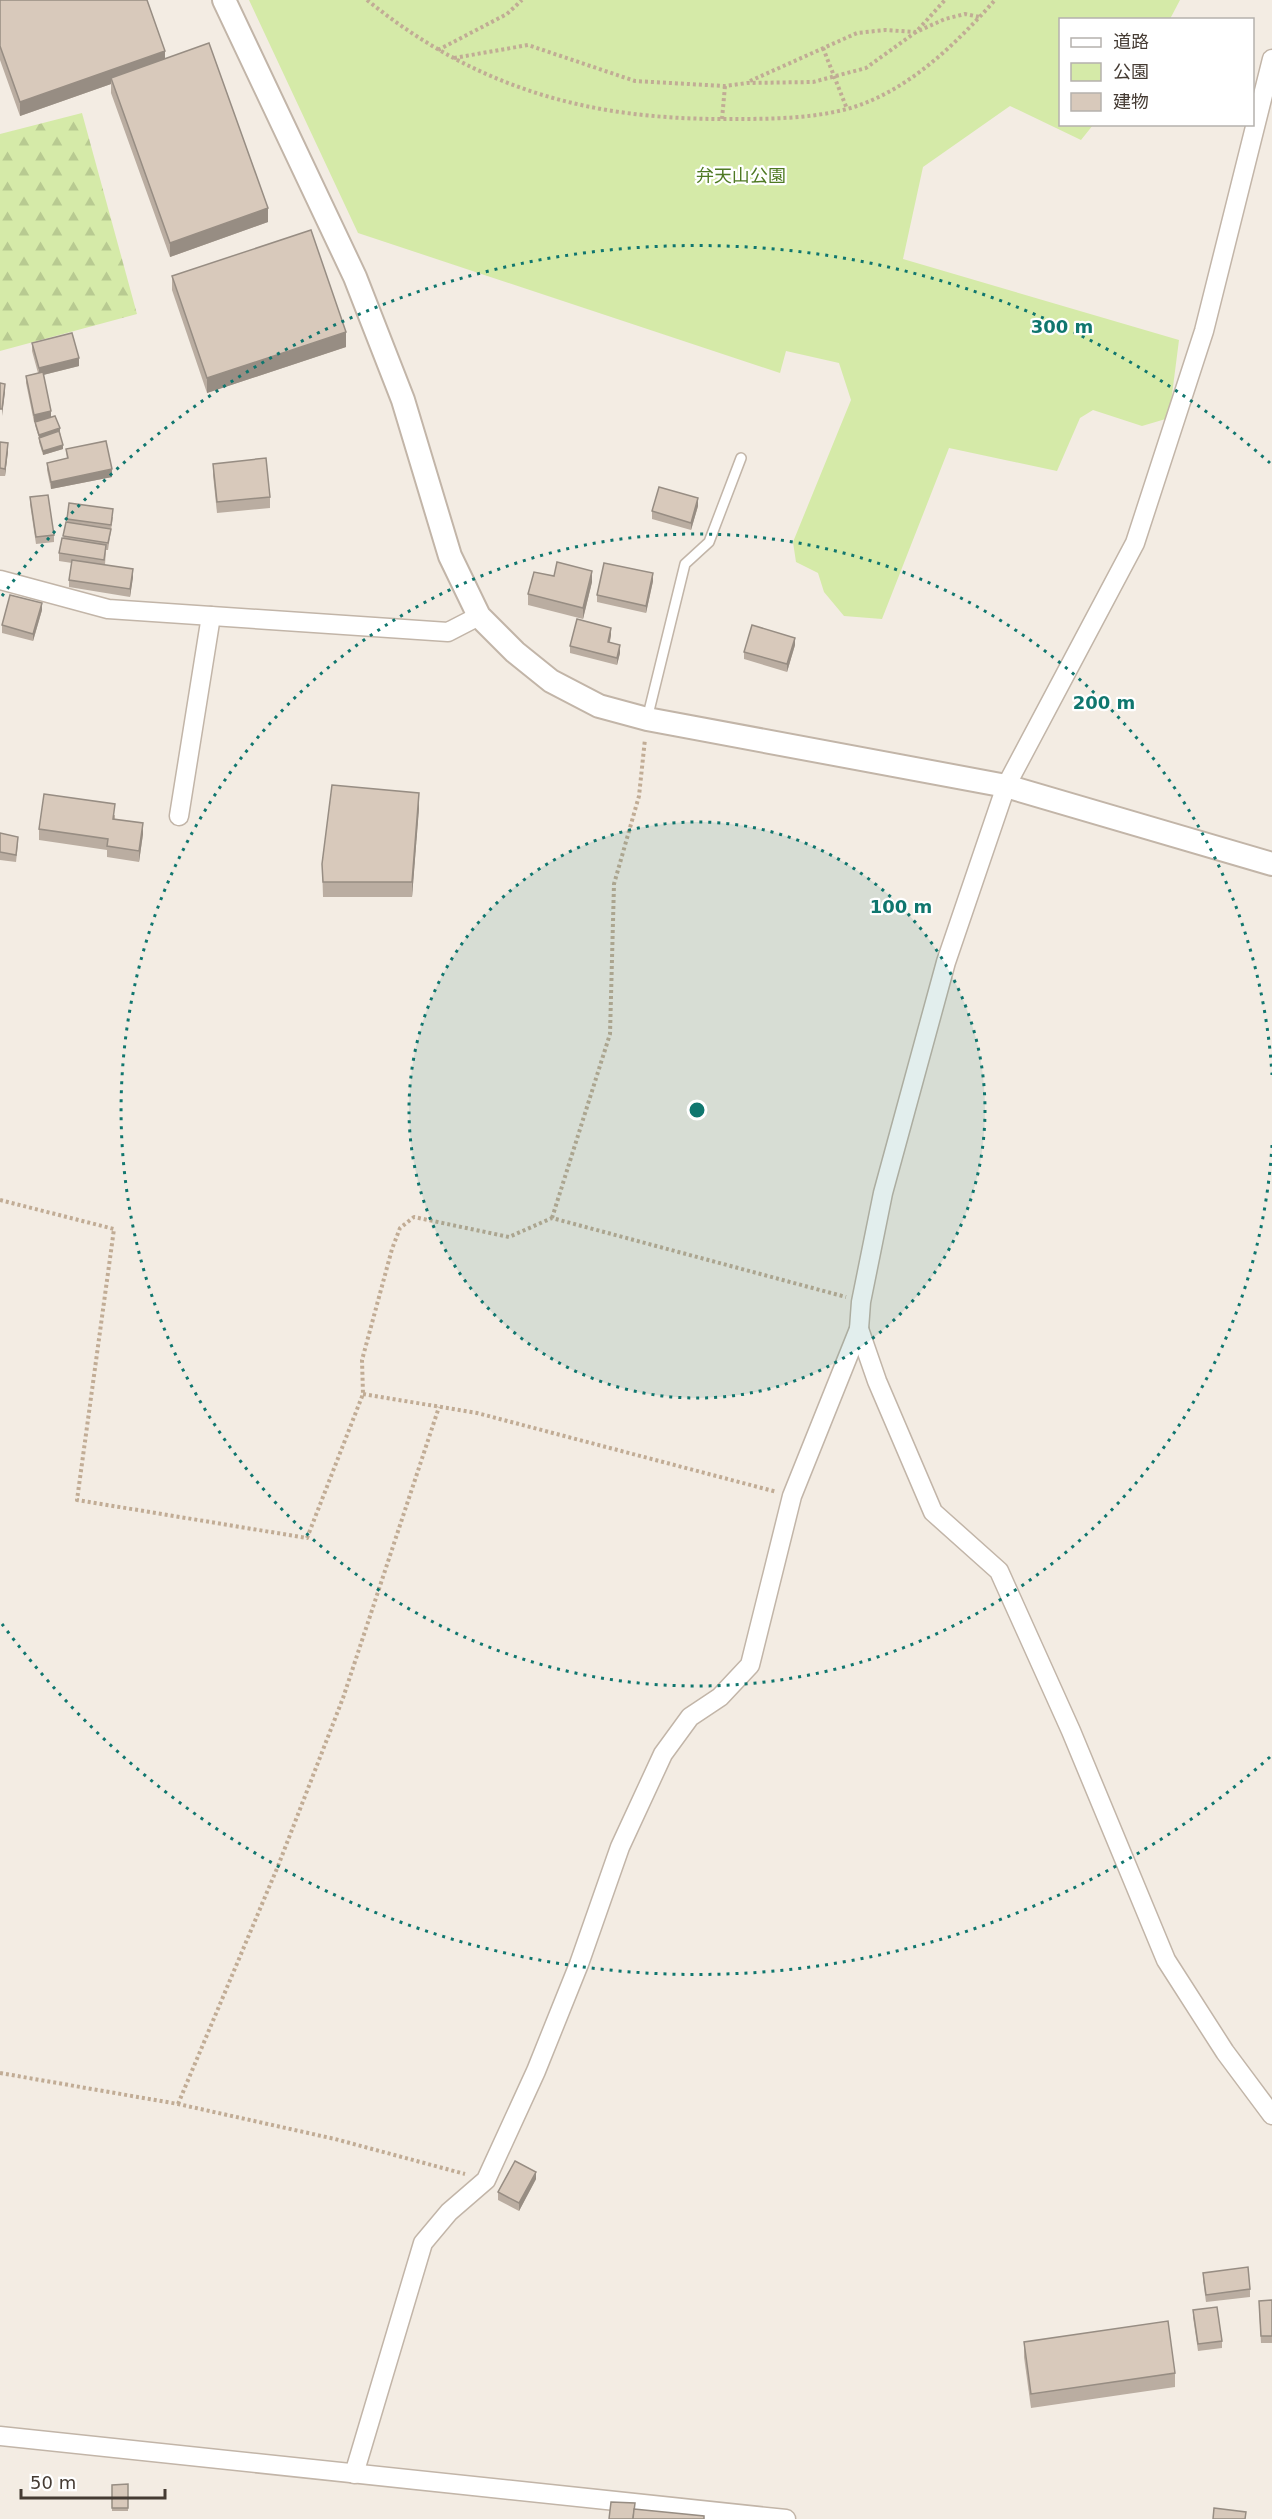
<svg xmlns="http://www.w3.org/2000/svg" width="1272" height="2519" viewBox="0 0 1272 2519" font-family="'DejaVu Sans','Noto Sans JP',sans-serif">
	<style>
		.forest { fill: url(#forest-firs) }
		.green { fill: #d5eaa8 }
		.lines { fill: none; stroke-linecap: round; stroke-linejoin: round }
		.service-casing { stroke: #c2b5a8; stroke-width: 12 }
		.minor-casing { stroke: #c2b5a8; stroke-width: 21 }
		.tertiary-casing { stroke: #c2b5a8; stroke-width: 26 }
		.path { stroke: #c1ac95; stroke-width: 4; stroke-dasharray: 3 3; stroke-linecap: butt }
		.service { stroke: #fff; stroke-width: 9 }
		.minor { stroke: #fff; stroke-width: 18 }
		.tertiary { stroke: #fff; stroke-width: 22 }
		.wall { fill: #baada1 }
		.shaded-wall { fill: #978d83 }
		.building { fill: #d8c9bb; stroke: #978d83; stroke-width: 1.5 }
		.ring { fill: none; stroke: #0f766e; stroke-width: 3; stroke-dasharray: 3 6 }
		.labels { text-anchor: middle; stroke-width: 4.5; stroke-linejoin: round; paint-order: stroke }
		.park-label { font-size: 18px; fill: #4f7a23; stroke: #fff }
		.centre { fill: #0f766e; stroke: #fff; stroke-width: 3 }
		.ring-label { font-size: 18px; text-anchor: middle; font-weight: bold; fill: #0f766e; stroke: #fff; stroke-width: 4.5; stroke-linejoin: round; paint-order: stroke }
	</style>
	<defs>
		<pattern id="forest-firs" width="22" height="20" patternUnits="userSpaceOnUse" patternTransform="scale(1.5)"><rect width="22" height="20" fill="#d5eaa8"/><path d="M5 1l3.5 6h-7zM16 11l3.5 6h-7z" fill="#b8ca91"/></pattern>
	</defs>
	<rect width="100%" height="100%" fill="#f3ece3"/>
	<path class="forest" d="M82,113L137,314L0,351V134Z"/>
	<path class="green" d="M249,0H1180L1170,19L1060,20V124L1093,125L1081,140L1010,106L923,167L903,259L1179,340L1169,418L1142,426L1093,410L1080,418L1057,471L949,448L882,619L844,616L824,592L818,573L796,562L793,542L851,400L839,363L786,351L780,373L358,233Z"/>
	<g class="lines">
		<defs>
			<path id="service" d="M647,719L685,564L709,542L741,458"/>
			<g id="minor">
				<path d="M0,580L108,609L448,632L479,616"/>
				<path d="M179,816L211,616"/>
				<path d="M859,1329L877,1381L933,1512L999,1571L1071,1731L1166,1960L1225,2052L1272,2115"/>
				<path d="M0,2436L786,2519"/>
				<path d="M354,2474L423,2243L449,2212L486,2180L536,2071L579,1964L620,1847L663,1754L690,1717L720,1697L750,1665L792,1496L859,1329L861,1302L883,1193L946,962L1006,786L1135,543L1204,331L1272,59"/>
			</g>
			<path id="tertiary" d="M224,0L355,277L403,400L450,556L479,616L515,652L551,681L599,706L647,719L1006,786L1272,864"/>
		</defs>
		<use href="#service" class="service-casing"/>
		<use href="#minor" class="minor-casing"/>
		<use href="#tertiary" class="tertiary-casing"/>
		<g class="path">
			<path d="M367,0C477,89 590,120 729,119C768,119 809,119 847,109C906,93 955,45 995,0"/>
			<path d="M823,48L847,109"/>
			<path d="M438,50L507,14L522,0"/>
			<path d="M454,58L528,45L635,81L725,86L747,83L813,82L866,68L916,32L945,0"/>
			<path d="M750,81L857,33L885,30L916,32L945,19L965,14L980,17"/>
			<path d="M722,119L725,86"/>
			<path d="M0,1200L114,1229L77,1500L307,1538L363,1394L362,1360L392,1249L400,1228L414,1217L509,1237L552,1218L846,1297"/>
			<path d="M552,1218L610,1034L614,884L639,796L645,739"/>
			<path d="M363,1394L477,1413L777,1492"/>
			<path d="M0,2073L178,2104L335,2139L465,2174"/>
			<path d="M178,2104L278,1866L343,1698L439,1407"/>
		</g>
		<use href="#service" class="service"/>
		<use href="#minor" class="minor"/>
		<use href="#tertiary" class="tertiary"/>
	</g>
	<g class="wall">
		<path d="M0,0L165,59L268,222L170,257L111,93V84L20,116L0,60Z"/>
		<path d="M172,276L346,347L207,393L172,290Z"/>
		<path d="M32,343L79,366L43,375L51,417L60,432L63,449L43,455L39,442V438L35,425V422H34L26,383V376L38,373L32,351Z"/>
		<path d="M0,442L8,451L5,476H0Z"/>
		<path d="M66,449L112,477L51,489L47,470V463L67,459Z"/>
		<path d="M213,464L270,497V508L217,513L213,475Z"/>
		<path d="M30,497L54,535V542L36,544L30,504Z"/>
		<path d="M698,506L691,530L652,519V511Z"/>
		<path d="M113,517L108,550H106L105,565L133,577L130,597L69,587V580L72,563L59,561V553L63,539L67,519Z"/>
		<path d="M554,576L592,582L583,619L528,605V594Z"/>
		<path d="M653,581L646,613L597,602V595Z"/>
		<path d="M42,610L33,641L2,633V625Z"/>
		<path d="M611,635L610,642L620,653L617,665L570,653V646Z"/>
		<path d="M795,645L787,672L744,659V652Z"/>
		<path d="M419,808L412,897H323L322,864Z"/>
		<path d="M115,815V819L143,834L139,862L107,857V850L39,840V829Z"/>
		<path d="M0,833L18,844L16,862L0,860Z"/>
		<path d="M536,2179L519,2211L498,2200V2192Z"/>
		<path d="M1203,2273L1250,2289V2297L1206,2302L1203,2280Z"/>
		<path d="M1272,2300V2343H1261L1259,2308Z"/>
		<path d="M1193,2310L1222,2341V2348L1198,2351L1193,2317Z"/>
		<path d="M1024,2342L1175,2373V2387L1031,2408L1024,2357Z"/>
		<path d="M128,2484V2511H112V2485Z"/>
	</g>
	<g class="shaded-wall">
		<path d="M165,51V65L111,78V84L20,116V102Z"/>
		<path d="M268,208V222L170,257V243Z"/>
		<path d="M346,332V347L207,393V378Z"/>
		<path d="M79,358V366L39,376V368Z"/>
		<path d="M5,384V392L2,416V409Z"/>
		<path d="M51,411V419L34,422V415Z"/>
		<path d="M60,428V432L39,438V435Z"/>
		<path d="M8,443V451L5,476V469Z"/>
		<path d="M63,445V449L43,455V451Z"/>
		<path d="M112,469V477L51,489V482Z"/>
		<path d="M698,498V506L691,530V523Z"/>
		<path d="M133,569V577L130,597V589Z"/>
		<path d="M592,571V582L583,619V608Z"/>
		<path d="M653,573V581L646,613V606Z"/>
		<path d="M42,603V610L33,641V634Z"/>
		<path d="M611,628V635L608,649V642Z"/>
		<path d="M795,638V645L787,672V664Z"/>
		<path d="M620,645V653L617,665V658Z"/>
		<path d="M419,793V808L412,897V882Z"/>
		<path d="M143,823V834L139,862V851Z"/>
		<path d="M536,2172V2179L519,2211V2203Z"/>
	</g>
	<g class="building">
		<path d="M0,0H147L165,51L20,102L0,46Z"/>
		<path d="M209,43L268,208L170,243L111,78Z"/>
		<path d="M311,230L346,332L207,378L172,276Z"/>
		<path d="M72,333L79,358L39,368L32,343Z"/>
		<path d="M43,372L51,411L34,415L26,376Z"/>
		<path d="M0,383L5,384L2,409H0Z"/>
		<path d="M55,416L60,428L39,435L35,422Z"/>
		<path d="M59,431L63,445L43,451L39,438Z"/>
		<path d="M106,441L112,469L51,482L47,463L68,458L66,449Z"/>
		<path d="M0,442L8,443L5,469L0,468Z"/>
		<path d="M266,458L270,497L217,502L213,464Z"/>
		<path d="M659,487L698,498L691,523L652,511Z"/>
		<path d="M48,495L54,535L36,537L30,497Z"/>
		<path d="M69,503L113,509L111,525L67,519Z"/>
		<path d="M66,522L111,529L108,543L63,536Z"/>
		<path d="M62,538L106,545L104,560L59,553Z"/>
		<path d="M72,560L133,569L130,589L69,580Z"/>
		<path d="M557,562L592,571L583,608L528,594L534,572L554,576Z"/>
		<path d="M604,563L653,573L646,606L597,595Z"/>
		<path d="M10,595L42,603L33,634L2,625Z"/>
		<path d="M577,619L611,628L608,642L620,645L617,658L570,646Z"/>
		<path d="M752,625L795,638L787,664L744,652Z"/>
		<path d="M332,785L419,793L412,882H323L322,864Z"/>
		<path d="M44,794L115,804L113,819L143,823L139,851L107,846L108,839L39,829Z"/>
		<path d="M0,833L18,837L16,855L0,852Z"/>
		<path d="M515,2161L536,2172L519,2203L498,2192Z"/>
		<path d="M1248,2267L1250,2289L1206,2295L1203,2273Z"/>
		<path d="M1272,2300V2336H1261L1259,2301Z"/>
		<path d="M1217,2307L1222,2341L1198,2344L1193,2310Z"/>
		<path d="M1168,2321L1175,2373L1031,2394L1024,2342Z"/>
		<path d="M128,2484V2508H112V2485Z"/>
		<path d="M611,2502L635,2503L633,2519H609Z"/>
		<path d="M1214,2508L1246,2512L1245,2519H1213Z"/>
		<path d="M634,2509L704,2516V2519H633Z"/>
	</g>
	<circle cx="697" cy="1110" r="288" fill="#0f766e" fill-opacity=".12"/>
	<g class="ring">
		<circle cx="697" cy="1110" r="288"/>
		<path d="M1272 1145A576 576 0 1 1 1272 1075"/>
		<path d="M1270 1757A864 864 0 0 1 2 1624M2 596A864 864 0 0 1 1270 463"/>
	</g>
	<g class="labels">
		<g class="park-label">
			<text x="741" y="182">弁天山公園</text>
		</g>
	</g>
	<circle cx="697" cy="1110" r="9" class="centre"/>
	<g class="ring-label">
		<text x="1062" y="333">300 m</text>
		<text x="1104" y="709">200 m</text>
		<text x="901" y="913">100 m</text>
	</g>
	<rect x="1059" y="18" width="195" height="108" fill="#ffffff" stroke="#b5b1ad" stroke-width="1.5"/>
	<rect x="1071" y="38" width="30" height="9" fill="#ffffff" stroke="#b5b1ad" stroke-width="1.5"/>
	<text x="1113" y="48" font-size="18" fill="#453b33">道路</text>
	<rect x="1071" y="63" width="30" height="18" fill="#d5eaa8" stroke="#b5b1ad" stroke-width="1.5"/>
	<text x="1113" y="78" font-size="18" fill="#453b33">公園</text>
	<rect x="1071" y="93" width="30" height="18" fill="#d8c9bb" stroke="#b5b1ad" stroke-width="1.5"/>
	<text x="1113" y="108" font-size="18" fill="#453b33">建物</text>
	<path d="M21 2489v9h144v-9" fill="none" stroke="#453b33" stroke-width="3"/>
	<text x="30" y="2489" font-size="18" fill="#453b33" stroke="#ffffff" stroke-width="4.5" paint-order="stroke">50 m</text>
</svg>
